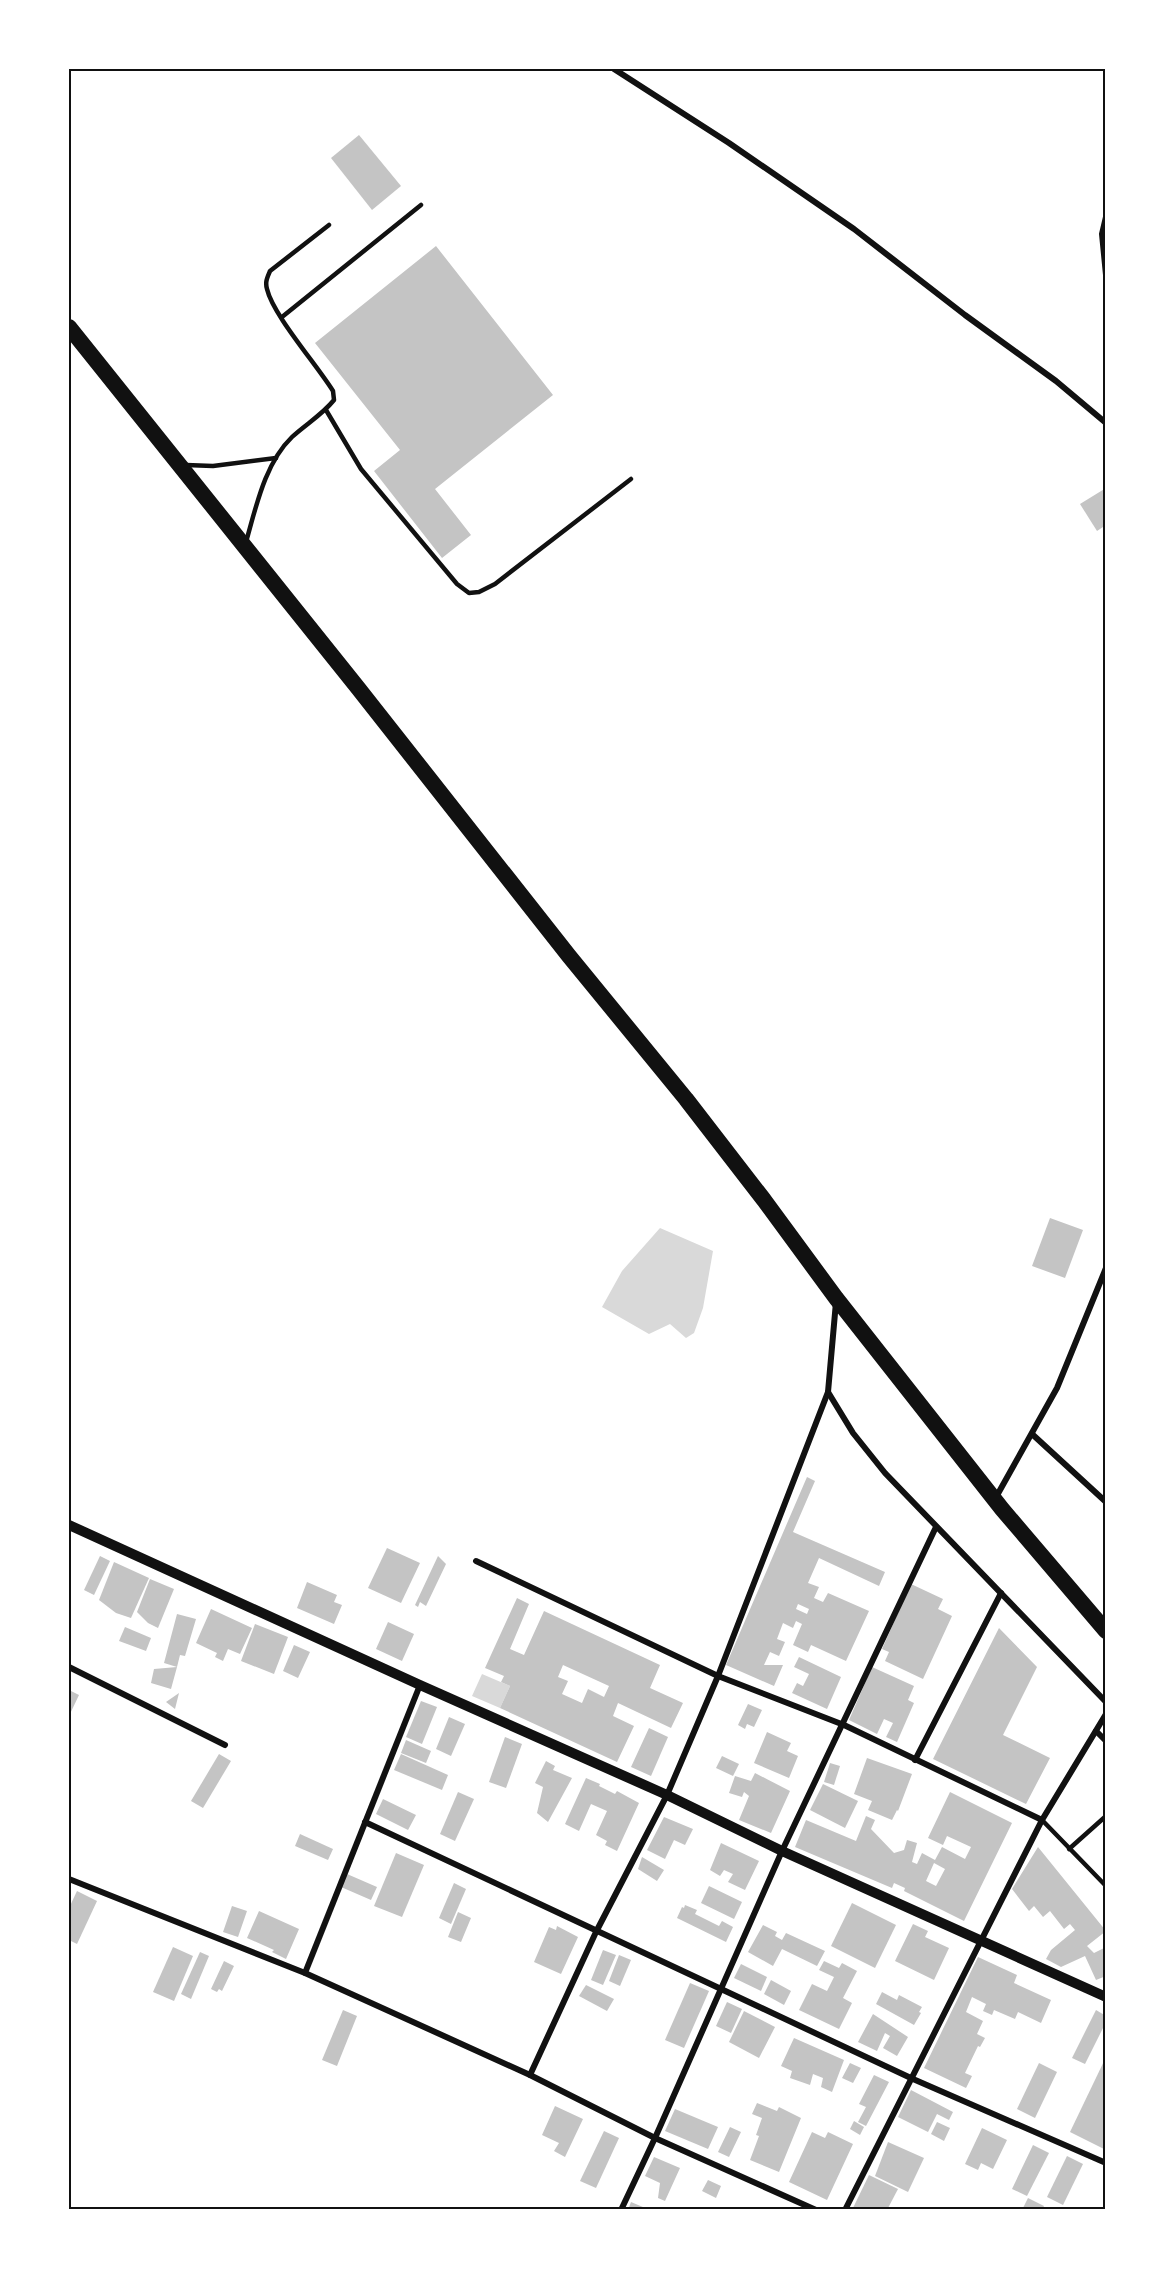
<svg xmlns="http://www.w3.org/2000/svg" width="1175" height="2279" viewBox="0 0 1175 2279" font-family="'Open Sans',sans-serif">
	<style>
		.water { fill: #d9d9d9 }
		.building { fill: #c4c4c4; fill-rule: evenodd }
		.lines { fill: none; stroke-linecap: round; stroke-linejoin: round }
		.service { stroke: #111; stroke-width: 4.5 }
		.minor { stroke: #111; stroke-width: 6 }
		.tertiary { stroke: #111; stroke-width: 10 }
		.trunk { stroke: #111; stroke-width: 16 }
		.neatline { fill: none; stroke: #111; stroke-width: 2 }
	</style>
	<rect width="100%" height="100%" fill="#fff"/>
	<g class="water">
		<path d="M660,1228L713,1251L703,1308L694,1333L686,1338L670,1324L649,1334L602,1307L622,1271Z"/>
		<path d="M482,1674L510,1686L500,1708L472,1696Z"/>
	</g>
	<g class="building">
		<path d="M359,135L401,186L372,210L331,158Z"/>
		<path d="M436,246L553,395L435,489L471,535L442,558L374,471L400,450L315,343Z"/>
		<path d="M1106,488V525L1097,531L1080,504Z"/>
		<path d="M1050,1218L1083,1230L1065,1278L1032,1266Z"/>
		<path d="M807,1477L815,1481L793,1532L885,1572L879,1586L819,1558L808,1583L819,1587L814,1598L823,1602L828,1593L869,1611L846,1661L811,1645L808,1652L793,1645L802,1624L796,1621L793,1628L783,1623L777,1639L785,1642L779,1656L770,1652L764,1665H783L774,1686L726,1665ZM798,1604L809,1609L807,1614L796,1609Z"/>
		<path d="M387,1548L420,1563L401,1603L368,1588Z"/>
		<path d="M100,1556L110,1561L94,1595L84,1590Z"/>
		<path d="M438,1556L446,1564L426,1606L420,1602L418,1607L415,1605Z"/>
		<path d="M114,1562L149,1578L131,1618L116,1613L99,1600Z"/>
		<path d="M150,1579L174,1589L158,1628L148,1623L137,1612Z"/>
		<path d="M307,1582L337,1595L334,1602L342,1605L334,1624L297,1608Z"/>
		<path d="M911,1584L943,1599L938,1609L952,1616L923,1679L885,1661L889,1652L882,1649Z"/>
		<path d="M517,1598L529,1604L510,1649L524,1655L544,1611L660,1665L650,1688L683,1703L671,1728L618,1703L613,1716L634,1726L617,1762L500,1708L510,1686L501,1682L504,1676L485,1668ZM563,1665L609,1686L604,1697L588,1689L582,1703L562,1694L568,1681L558,1677Z"/>
		<path d="M211,1609L252,1628L240,1654L228,1649L223,1661L215,1657L217,1653L196,1643Z"/>
		<path d="M177,1614L196,1619L185,1656L180,1655L177,1667L171,1689L151,1683L154,1669L177,1667L164,1663Z"/>
		<path d="M388,1622L414,1634L402,1661L376,1649Z"/>
		<path d="M255,1624L288,1637L274,1674L241,1661Z"/>
		<path d="M125,1627L151,1638L146,1651L119,1641Z"/>
		<path d="M999,1628L1037,1667L1003,1735L1050,1758L1026,1804L933,1759Z"/>
		<path d="M294,1645L310,1652L298,1678L283,1671Z"/>
		<path d="M799,1657L841,1677L827,1709L792,1693L797,1683L803,1686L809,1674L794,1667Z"/>
		<path d="M872,1667L914,1686L908,1700L914,1703L897,1742L886,1737L893,1723L884,1719L877,1734L849,1720Z"/>
		<path d="M69,1690L79,1695L69,1716Z"/>
		<path d="M179,1693L175,1709L166,1702Z"/>
		<path d="M421,1701L437,1707L422,1744L406,1737Z"/>
		<path d="M748,1704L762,1710L754,1727L747,1724L745,1729L738,1725Z"/>
		<path d="M449,1717L465,1724L451,1756L436,1749Z"/>
		<path d="M649,1728L668,1737L651,1776L631,1767Z"/>
		<path d="M767,1732L791,1743L787,1751L798,1756L789,1778L754,1763Z"/>
		<path d="M505,1737L522,1744L506,1788L489,1782Z"/>
		<path d="M406,1740L431,1751L426,1763L401,1753Z"/>
		<path d="M219,1754L231,1761L203,1808L191,1801Z"/>
		<path d="M401,1754L448,1775L442,1790L394,1770Z"/>
		<path d="M722,1756L739,1764L733,1776L716,1768Z"/>
		<path d="M867,1758L912,1774L898,1811L897,1810L892,1820L868,1810L872,1801L854,1794Z"/>
		<path d="M546,1761L555,1766L553,1770L572,1778L548,1822L537,1813L543,1787L535,1783Z"/>
		<path d="M830,1763L840,1766L834,1785L824,1782Z"/>
		<path d="M755,1773L790,1791L771,1833L739,1820L749,1796L744,1792L742,1797L729,1793L735,1776L751,1781Z"/>
		<path d="M586,1778L600,1784L599,1786L615,1794L617,1791L639,1803L617,1851L605,1845L607,1841L596,1835L607,1811L591,1804L579,1831L565,1824Z"/>
		<path d="M823,1784L858,1801L845,1828L810,1810Z"/>
		<path d="M458,1792L474,1799L455,1841L440,1834Z"/>
		<path d="M950,1792L1012,1823L964,1921L904,1891L905,1888L894,1883L892,1888L795,1847L806,1820L856,1841L866,1816L875,1820L871,1829L894,1853L904,1850L907,1840L917,1843L912,1862L917,1864L922,1853L935,1860L942,1847L965,1859L971,1847L947,1836L943,1845L928,1838ZM934,1863L945,1869L936,1886L926,1881Z"/>
		<path d="M383,1799L416,1815L408,1830L376,1814Z"/>
		<path d="M664,1817L693,1829L685,1845L674,1840L665,1859L647,1850Z"/>
		<path d="M300,1834L333,1849L328,1860L295,1846Z"/>
		<path d="M721,1843L759,1861L745,1890L728,1882L733,1874L724,1870L720,1876L710,1870Z"/>
		<path d="M1038,1847L1106,1931L1087,1946L1094,1953L1106,1947V1976L1096,1980L1085,1956L1061,1967L1046,1959L1051,1950L1075,1930L1070,1924L1064,1929L1050,1911L1043,1917L1034,1906L1029,1911L1012,1889Z"/>
		<path d="M396,1853L424,1865L402,1917L374,1906Z"/>
		<path d="M642,1857L664,1870L657,1881L638,1869Z"/>
		<path d="M347,1874L377,1887L371,1900L341,1887Z"/>
		<path d="M454,1883L466,1889L451,1924L439,1918Z"/>
		<path d="M709,1886L742,1902L734,1919L701,1903Z"/>
		<path d="M77,1891L97,1901L77,1944L69,1940V1908Z"/>
		<path d="M852,1903L896,1925L875,1968L831,1946Z"/>
		<path d="M685,1905L697,1910L695,1914L719,1926L722,1921L733,1927L726,1942L677,1918L682,1907L684,1908Z"/>
		<path d="M232,1906L247,1911L238,1937L223,1932Z"/>
		<path d="M259,1911L299,1929L286,1959L272,1952L274,1950L247,1938Z"/>
		<path d="M458,1912L471,1918L461,1942L448,1937Z"/>
		<path d="M913,1924L928,1931L925,1937L949,1948L934,1980L895,1961Z"/>
		<path d="M763,1925L777,1932L775,1936L782,1940L786,1933L825,1951L817,1966L782,1949L773,1966L748,1952Z"/>
		<path d="M557,1926L578,1937L561,1974L534,1962L549,1927L556,1930Z"/>
		<path d="M173,1947L193,1956L174,2001L153,1992Z"/>
		<path d="M603,1950L616,1955L603,1985L591,1980Z"/>
		<path d="M200,1952L209,1956L191,1999L181,1994Z"/>
		<path d="M619,1955L631,1960L620,1986L609,1981Z"/>
		<path d="M978,1957L1017,1975L1014,1983L1051,2000L1041,2023L1018,2012L1015,2019L994,2010L992,2015L983,2011L986,2004L972,1997L966,2012L983,2021L977,2034L985,2038L980,2047L978,2046L965,2073L972,2076L966,2088L924,2068Z"/>
		<path d="M224,1961L234,1966L222,1991L219,1989L217,1992L211,1989Z"/>
		<path d="M824,1961L839,1968L842,1963L857,1971L843,1998L852,2003L839,2029L799,2010L812,1984L827,1991L834,1977L819,1970Z"/>
		<path d="M741,1964L767,1977L761,1991L734,1978Z"/>
		<path d="M771,1980L791,1991L784,2005L764,1994Z"/>
		<path d="M690,1983L709,1991L684,2048L665,2040Z"/>
		<path d="M586,1985L614,1999L607,2011L579,1996Z"/>
		<path d="M882,1992L897,2000L899,1995L922,2007L919,2012L921,2013L914,2025L876,2004Z"/>
		<path d="M727,2002L742,2009L731,2033L716,2026Z"/>
		<path d="M343,2010L357,2016L337,2066L322,2060Z"/>
		<path d="M1096,2010L1106,2016V2022L1085,2064L1072,2058Z"/>
		<path d="M744,2011L775,2027L759,2058L729,2042Z"/>
		<path d="M873,2014L908,2037L897,2056L883,2048L890,2036L885,2033L877,2051L858,2042Z"/>
		<path d="M794,2038L844,2060L832,2092L821,2087L823,2078L813,2074L810,2085L790,2078L792,2071L781,2066Z"/>
		<path d="M1106,2057V2150L1070,2132Z"/>
		<path d="M850,2063L861,2068L853,2083L842,2078Z"/>
		<path d="M1039,2063L1057,2072L1035,2118L1017,2109Z"/>
		<path d="M874,2075L889,2082L866,2126L858,2122L866,2107L859,2104Z"/>
		<path d="M911,2090L953,2112L949,2120L937,2114L928,2132L898,2117Z"/>
		<path d="M757,2103L777,2111L779,2107L801,2118L779,2172L750,2160L759,2136L756,2135L762,2118L752,2114Z"/>
		<path d="M555,2106L583,2119L565,2157L554,2151L559,2143L542,2135Z"/>
		<path d="M675,2109L718,2127L708,2149L665,2131Z"/>
		<path d="M854,2121L864,2127L860,2135L850,2129Z"/>
		<path d="M937,2122L950,2128L944,2141L931,2134Z"/>
		<path d="M730,2127L741,2132L729,2157L718,2152Z"/>
		<path d="M982,2128L1007,2140L993,2169L981,2163L978,2170L965,2164Z"/>
		<path d="M604,2131L619,2138L596,2188L580,2181Z"/>
		<path d="M812,2132L825,2138L828,2132L853,2144L827,2200L789,2182Z"/>
		<path d="M888,2142L924,2158L908,2192L875,2176Z"/>
		<path d="M1033,2145L1049,2153L1027,2196L1012,2189Z"/>
		<path d="M1067,2156L1083,2164L1063,2205L1047,2197Z"/>
		<path d="M654,2157L680,2168L665,2201L658,2198L660,2183L645,2176Z"/>
		<path d="M869,2175L898,2189L887,2210H852Z"/>
		<path d="M708,2180L721,2186L716,2198L702,2191Z"/>
		<path d="M1028,2198L1044,2206L1042,2210H1022Z"/>
		<path d="M631,2202L650,2210H628Z"/>
	</g>
	<g class="lines">
		<g class="service">
			<path d="M282,317L421,205"/>
			<path d="M326,410L361,469L457,584L469,593L479,592L495,584L631,479"/>
			<path d="M186,465L213,466L276,458"/>
			<path d="M246,542C256,507 265,463 292,437C306,424 322,415 334,400L333,391C317,365 273,315 267,289C265,282 267,278 270,271L329,225"/>
			<path d="M1042,1820L1106,1886"/>
			<path d="M1069,1849L1106,1816"/>
		</g>
		<g class="minor">
			<path d="M614,69L729,143L854,229L965,315L1056,381L1106,423"/>
			<path d="M1106,217L1102,234L1106,275"/>
			<path d="M836,1302L828,1392L853,1433L885,1473L1106,1702"/>
			<path d="M1032,1434L1106,1502"/>
			<path d="M995,1499L1057,1388L1106,1268"/>
			<path d="M476,1561L718,1676L844,1725L1042,1820L845,2210"/>
			<path d="M69,1667L225,1745"/>
			<path d="M1096,1731L1106,1741"/>
			<path d="M915,1760L1001,1593"/>
			<path d="M1042,1820L1106,1714"/>
			<path d="M365,1822L913,2079L1106,2163"/>
			<path d="M69,1879L305,1973L530,2075L655,2138L816,2210"/>
			<path d="M305,1973L420,1685"/>
			<path d="M530,2075L596,1932L667,1795L718,1676L828,1392"/>
			<path d="M621,2210L655,2138L782,1851L936,1527"/>
		</g>
		<path class="tertiary" d="M69,1525L420,1685L667,1795L782,1851L1106,1997"/>
		<path class="trunk" d="M69,327L358,688L569,956L686,1099L764,1200L836,1298L1002,1509L1106,1631"/>
	</g>
	<rect width="1175" height="2279" fill="none" stroke="#ffffff" stroke-width="141"/>
	<rect x="70" y="70" width="1034" height="2138" class="neatline"/>
</svg>
